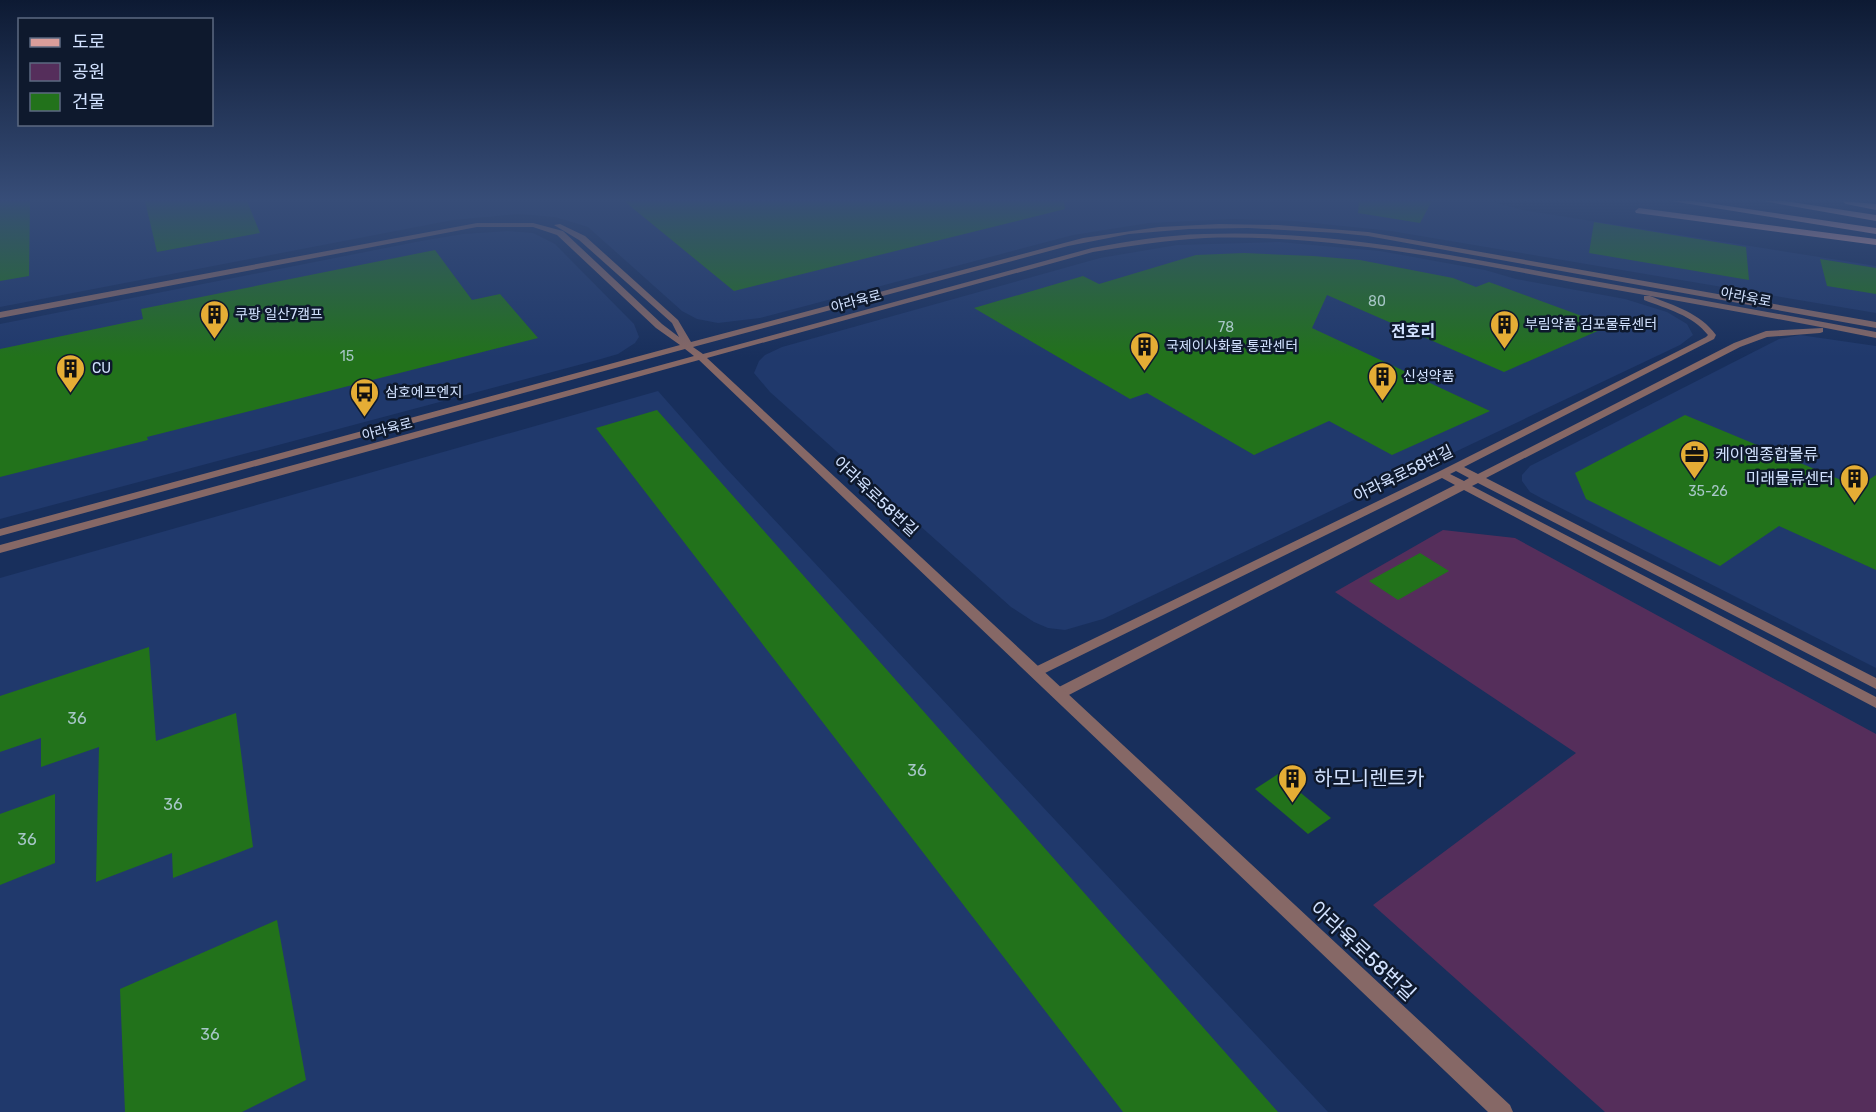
<svg xmlns="http://www.w3.org/2000/svg" width="1876" height="1112" viewBox="0 0 1876 1112" font-family="Rubik,'Noto Sans KR',sans-serif">
	<style>
		.built { fill: #20396c }
		.green { fill: #552e5b }
		.building { fill: #22721b }
		.lines { fill: none; stroke-linecap: round; stroke-linejoin: round }
		.minor { fill: #866866; fill-rule: evenodd }
		.tertiary { fill: #866866; fill-rule: evenodd }
		.primary { fill: #d99d9a; fill-rule: evenodd }
		.labels { text-anchor: middle; stroke-width: 5; stroke-linejoin: round; paint-order: stroke }
		.far-street-label { font-size: 14px; fill: #d2e2ff; stroke: #0e192d }
		.number-label { font-size: 14px; fill: #a6c6c6 }
		.far-poi-label { font-size: 14px; fill: #d2e2ff; stroke: #0e192d; text-anchor: start }
		.far-quarter-label { font-size: 16px; font-weight: bold; fill: #d2e2ff; stroke: #0e192d }
		.poi-label { font-size: 16px; fill: #d2e2ff; stroke: #0e192d; text-anchor: start }
		.street-label { font-size: 16px; fill: #d2e2ff; stroke: #0e192d }
		.near-number-label { font-size: 16px; fill: #a6c6c6 }
		.near-poi-label { font-size: 20px; fill: #d2e2ff; stroke: #0e192d; text-anchor: start }
		.near-street-label { font-size: 20px; fill: #d2e2ff; stroke: #0e192d }
	</style>
	<rect width="100%" height="100%" fill="#182f5c"/>
	<g class="built">
		<path d="M0,201H1488L1523,210L1876,266V313L1391,231L1294,221L1233,219L1149,223L1073,235L760,318L718,323L697,319L682,311L588,227L555,217L518,214L453,220L0,307Z"/>
		<path d="M508,231L533,233L555,244L634,324L639,337L635,343L618,354L601,359L0,519V324L421,241L463,234Z"/>
		<path d="M1279,242L1380,251L1485,270L1516,279L1625,299L1667,312L1687,324L1693,335L1680,345L1103,619L1065,630L1048,628L1034,622L1011,607L770,392L754,373L759,361L765,355L782,347L1100,258L1177,245Z"/>
		<path d="M1800,335L1876,346V668L1541,498L1530,492L1522,481V475L1530,466L1779,339Z"/>
		<path d="M658,391L724,466L1328,1112H0V578Z"/>
	</g>
	<path class="green" d="M1443,530L1515,538L1876,734V1112H1605L1373,905L1576,753L1335,592Z"/>
	<g class="building">
		<path d="M0,201H30L29,276L0,281Z"/>
		<path d="M145,201H247L260,233L157,252Z"/>
		<path d="M624,201H1064L1065,209L734,291Z"/>
		<path d="M1359,201H1432L1420,223L1358,213Z"/>
		<path d="M1594,222L1746,247L1749,280L1589,253Z"/>
		<path d="M435,250L472,300L500,294L538,338L147,437L148,440L0,477V349L143,319L141,309Z"/>
		<path d="M1244,253L1313,256L1360,260L1453,278L1476,287L1489,282L1609,326L1504,372L1327,295L1312,328L1490,411L1392,455L1329,421L1254,455L1147,393L1130,399L974,308L1083,276L1099,284L1196,255Z"/>
		<path d="M1820,259L1876,268V294L1827,286Z"/>
		<path d="M657,410L1278,1112H1123L596,428Z"/>
		<path d="M1685,415L1858,487L1876,475V570L1779,526L1720,566L1586,499L1575,473Z"/>
		<path d="M1420,553L1449,571L1398,600L1369,581Z"/>
		<path d="M149,647L156,741L236,713L253,847L173,878L172,853L96,882L99,747L41,767V738L0,752V696Z"/>
		<path d="M1278,774L1331,818L1308,834L1255,789Z"/>
		<path d="M55,794V863L0,885V814Z"/>
		<path d="M277,920L306,1080L242,1112H125L120,989Z"/>
	</g>
	<g class="lines">
		<path class="minor" d="M1644,296H1650C1675,306 1700,313 1716,335L1714,339L1464,467L1478,474L1734,343L1766,331L1823,328V332L1820,333L1767,337L1740,347L1486,478L1876,678V689L1478,483L1472,486L1876,697V708L1464,490L1065,697H1055L1053,693L1055,689L1455,485L1442,478L1043,674H1033L1031,671L1033,668L1438,472L1706,337L1708,335C1692,315 1667,309 1644,300ZM1456,471L1469,478L1464,481L1450,474Z"/>
		<path class="tertiary" d="M477,223H533L563,231L662,324L679,337L672,323L579,240L554,225L560,224L585,236L678,320L691,342L1083,238L1159,227L1219,224L1278,225L1368,232L1876,322V328L1368,236L1338,233L1248,228L1189,229L1129,234L1068,246L693,347L703,354L1092,248C1129,241 1166,235 1204,234C1329,229 1455,256 1577,278C1677,296 1777,313 1876,332V338C1777,318 1677,301 1577,283C1455,260 1330,234 1205,238C1167,240 1130,246 1093,252L707,358L1510,1105L1513,1112H1488L699,360L0,553V545L694,356L685,349L0,536V529L680,345L656,328L557,235L533,227H477L0,318V312Z"/>
		<g class="primary">
			<path d="M1671,201H1694L1876,228V234Z"/>
			<path d="M1763,201H1785L1876,215V221Z"/>
			<path d="M1842,201L1876,204V210L1846,204Z"/>
			<path d="M1639,208L1876,239V245L1636,213L1635,211Z"/>
		</g>
	</g>
	<linearGradient id="sky" x2="0" y2="1"><stop stop-color="#0d1a33"/><stop offset="0.56" stop-color="#374d78"/><stop offset="1" stop-color="#374d78" stop-opacity="0"/></linearGradient>
	<rect width="1876" height="357" fill="url(#sky)"/>
	<defs>
		<symbol id="building-pin" viewBox="-11 -11 22 30"><path d="M0 17L-7.5 6A9.5 9.5 0 1 1 7.5 6Z" fill="#e5ad35" stroke="#0e192d"/><path d="M-4-6H4V6H1V3H-1V6H-4ZM-2.5-4.3h1.7v1.8h-1.7ZM.8-4.3h1.7v1.8H.8ZM-2.5-1h1.7V.8h-1.7ZM.8-1h1.7V.8H.8Z" fill="#111"/></symbol>
		<symbol id="bus-pin" viewBox="-11 -11 22 30"><path d="M0 17L-7.5 6A9.5 9.5 0 1 1 7.5 6Z" fill="#e5ad35" stroke="#0e192d"/><path d="M-5-6H5V4H4V6H2V4H-2V6H-4V4H-5ZM-3.5-4V0h7V-4ZM-3.5 1.2v1.5H-2V1.2ZM2 1.2v1.5H3.5V1.2Z" fill="#111"/></symbol>
		<symbol id="office-pin" viewBox="-11 -11 22 30"><path d="M0 17L-7.5 6A9.5 9.5 0 1 1 7.5 6Z" fill="#e5ad35" stroke="#0e192d"/><path d="M-6-3h4V-5.5h4V-3h4V5H-6ZM-1-4.5V-3h2v-1.5ZM-6 0V1H6V0Z" fill="#111"/></symbol>
	</defs>
	<g fill-rule="evenodd">
		<use href="#building-pin" x="198" y="298" width="33" height="45"/>
		<use href="#building-pin" x="1488" y="308" width="33" height="45"/>
		<use href="#building-pin" x="1128" y="330" width="33" height="45"/>
		<use href="#building-pin" x="54" y="352" width="33" height="45"/>
		<use href="#building-pin" x="1366" y="360" width="33" height="45"/>
		<use href="#bus-pin" x="348" y="376" width="33" height="45"/>
		<use href="#office-pin" x="1678" y="438" width="33" height="45"/>
		<use href="#building-pin" x="1838" y="462" width="33" height="45"/>
		<use href="#building-pin" x="1276" y="762" width="33" height="45"/>
	</g>
	<g class="labels">
		<g class="far-street-label">
			<text transform="translate(1746 297) rotate(11)" y="5">아라육로</text>
			<text transform="translate(856 301) rotate(-15)" y="5">아라육로</text>
			<text transform="translate(387 429) rotate(-15)" y="5">아라육로</text>
		</g>
		<g class="number-label">
			<text x="1377" y="306">80</text>
			<text x="1226" y="332">78</text>
			<text x="347" y="361">15</text>
			<text x="1708" y="496">35-26</text>
		</g>
		<g class="far-poi-label">
			<text x="235" y="319">쿠팡 일산7캠프</text>
			<text x="1525" y="329">부림약품 김포물류센터</text>
			<text x="1166" y="351">국제이사화물 통관센터</text>
			<text x="92" y="373">CU</text>
			<text x="1403" y="381">신성약품</text>
			<text x="385" y="397">삼호에프엔지</text>
		</g>
		<g class="far-quarter-label">
			<text x="1413" y="337">전호리</text>
		</g>
		<g class="poi-label">
			<text x="1715" y="460">케이엠종합물류</text>
			<text x="1834" y="484" text-anchor="end">미래물류센터</text>
		</g>
		<g class="street-label">
			<text transform="translate(1403 473) rotate(-26)" y="6">아라육로58번길</text>
			<text transform="translate(876 496) rotate(43)" y="6">아라육로58번길</text>
		</g>
		<g class="near-number-label">
			<text x="77" y="724">36</text>
			<text x="917" y="776">36</text>
			<text x="173" y="810">36</text>
			<text x="27" y="845">36</text>
			<text x="210" y="1040">36</text>
		</g>
		<g class="near-poi-label">
			<text x="1314" y="785">하모니렌트카</text>
		</g>
		<g class="near-street-label">
			<text transform="translate(1363 951) rotate(43)" y="7">아라육로58번길</text>
		</g>
	</g>
	<rect x="18" y="18" width="195" height="108" fill="#0e192d" stroke="#5c6981" stroke-width="1.5"/>
	<rect x="30" y="38" width="30" height="9" fill="#d99d9a" stroke="#5c6981" stroke-width="1.5"/>
	<text x="72" y="48" font-size="18" fill="#d2e2ff">도로</text>
	<rect x="30" y="63" width="30" height="18" fill="#552e5b" stroke="#5c6981" stroke-width="1.5"/>
	<text x="72" y="78" font-size="18" fill="#d2e2ff">공원</text>
	<rect x="30" y="93" width="30" height="18" fill="#22721b" stroke="#5c6981" stroke-width="1.5"/>
	<text x="72" y="108" font-size="18" fill="#d2e2ff">건물</text>
</svg>
